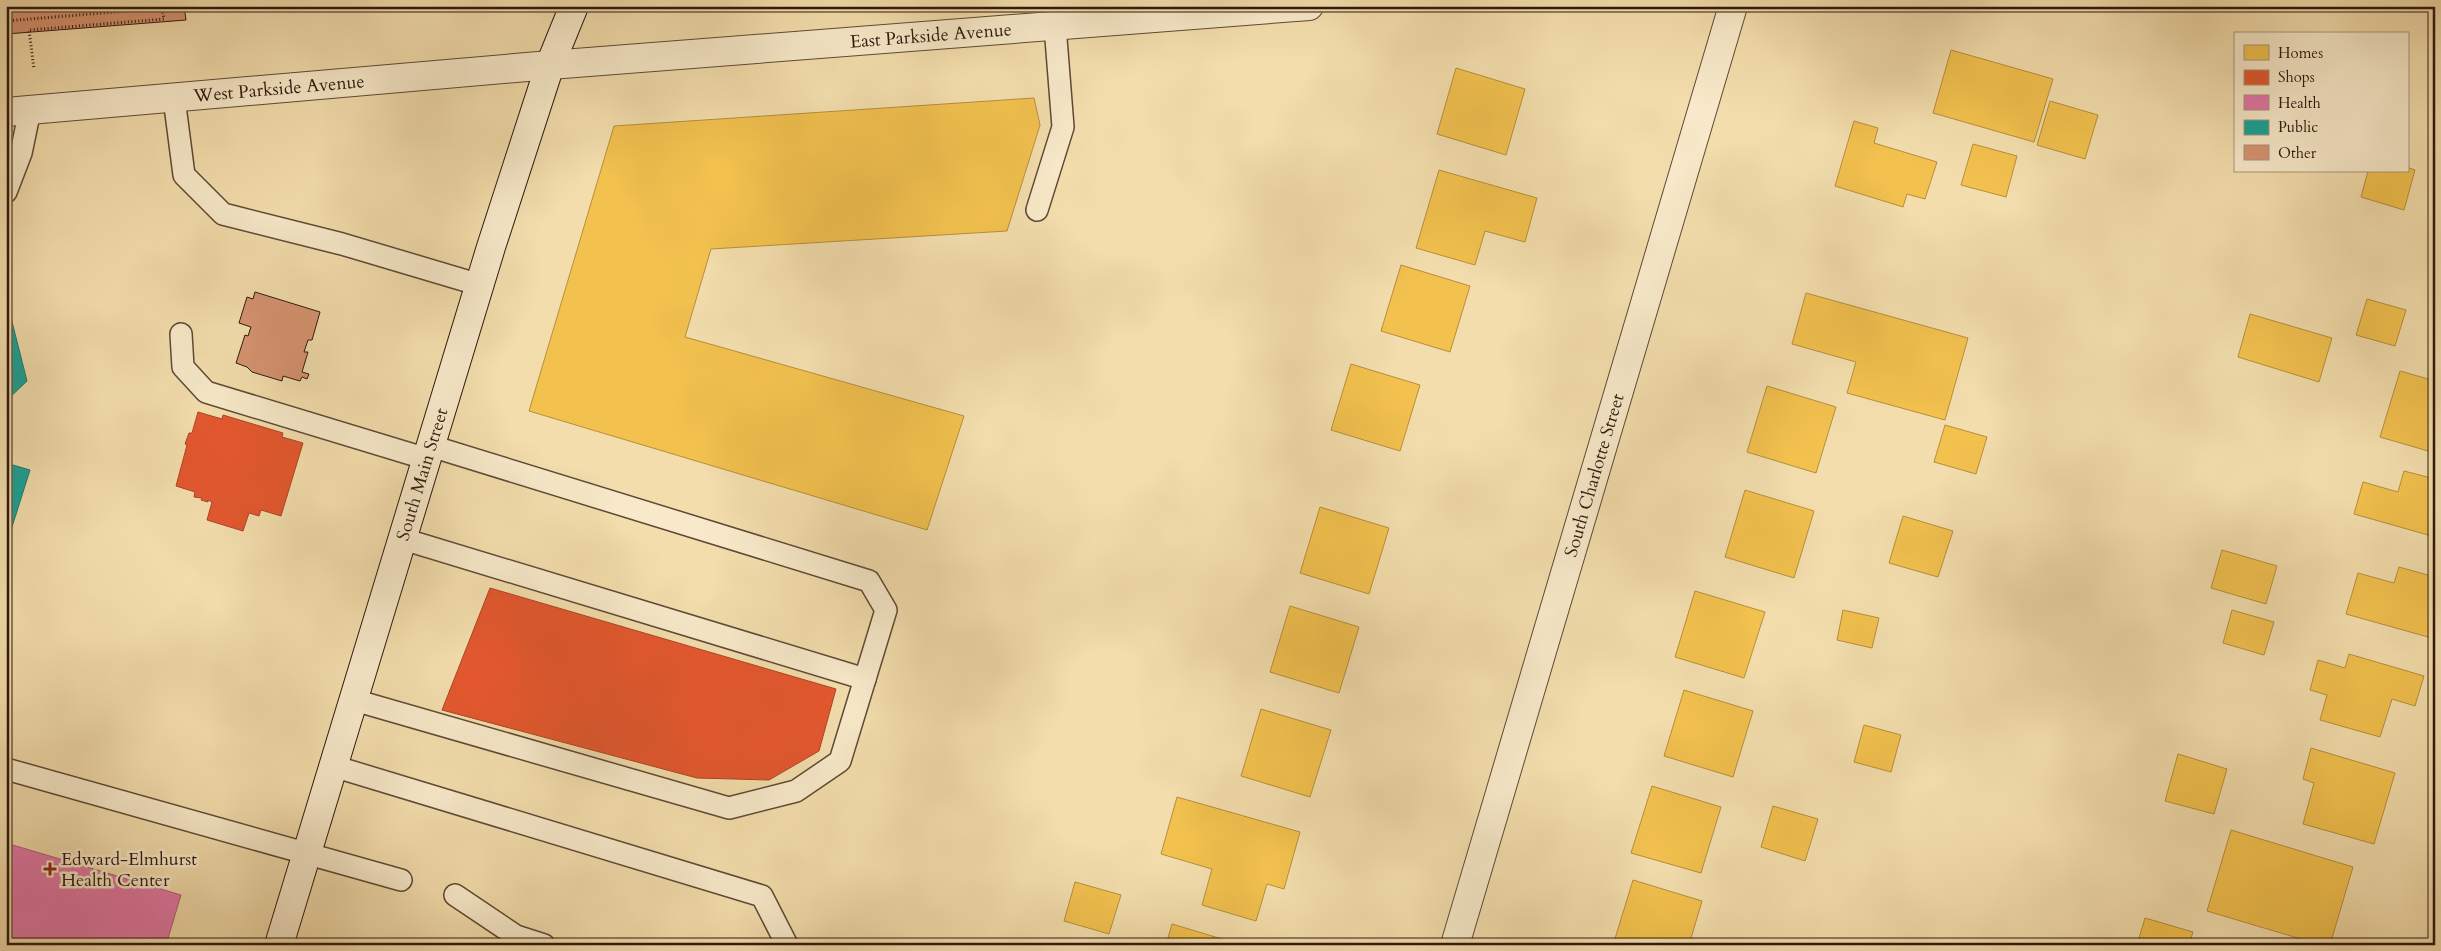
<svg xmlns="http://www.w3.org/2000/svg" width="2441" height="951" viewBox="0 0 2441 951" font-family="Cardo,serif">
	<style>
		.homes { fill: #f2c14e; stroke: #b78e3b }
		.shops { fill: #e4572e; stroke: #ad4425 }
		.health { fill: #e377a8; stroke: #ad5a7a }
		.public { fill: #17a398; stroke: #1e796f }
		.building { fill: #d79371; stroke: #2e180f }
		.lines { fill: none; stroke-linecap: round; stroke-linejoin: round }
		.lane-casing { stroke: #5f4936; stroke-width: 24 }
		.street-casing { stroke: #5f4936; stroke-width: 30 }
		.secondary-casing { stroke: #2e180f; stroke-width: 30 }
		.path { stroke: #2e180f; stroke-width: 3; stroke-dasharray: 1 2.5; stroke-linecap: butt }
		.lane { stroke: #f7e9c9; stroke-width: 21 }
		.street { stroke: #f7e9c9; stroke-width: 28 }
		.secondary { stroke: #f7e9c9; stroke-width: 28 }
		.poi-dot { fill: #8f2418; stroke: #f7e9c9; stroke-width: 2 }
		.labels { text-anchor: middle; stroke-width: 5; stroke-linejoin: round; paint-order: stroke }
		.street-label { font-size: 18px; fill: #2e180f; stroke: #f7e9c9 }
		.poi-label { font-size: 18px; fill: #2e180f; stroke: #f7e9c9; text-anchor: start }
	</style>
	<rect width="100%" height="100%" fill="#f3ddac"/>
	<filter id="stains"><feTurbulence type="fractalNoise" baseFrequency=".004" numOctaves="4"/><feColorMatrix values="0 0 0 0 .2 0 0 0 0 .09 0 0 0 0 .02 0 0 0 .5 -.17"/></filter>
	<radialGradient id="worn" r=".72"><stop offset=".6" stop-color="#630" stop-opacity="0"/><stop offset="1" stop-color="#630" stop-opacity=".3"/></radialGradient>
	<g class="homes">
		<path d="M1951,50L2053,79L2034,142L1933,113Z"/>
		<path d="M1456,68L1525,89L1506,155L1437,134Z"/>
		<path d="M1034,98L1040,125L1007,231L711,249L685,337L964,416L927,530L529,411L614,126Z"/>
		<path d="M2050,101L2098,115L2085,159L2037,145Z"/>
		<path d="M1854,121L1878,128L1874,143L1937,162L1925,199L1907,194L1903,207L1835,186Z"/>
		<path d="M1973,144L2017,156L2006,197L1961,185Z"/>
		<path d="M2407,167L2415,170L2404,210L2361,197L2368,171H2407Z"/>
		<path d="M1439,170L1537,198L1525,242L1485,231L1475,265L1416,248Z"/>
		<path d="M1401,265L1470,286L1450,352L1381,331Z"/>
		<path d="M1806,293L1968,338L1945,420L1847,393L1856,362L1792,344Z"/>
		<path d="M2367,299L2406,310L2395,346L2356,335Z"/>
		<path d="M2250,314L2332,338L2319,382L2238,357Z"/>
		<path d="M1351,364L1420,385L1400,451L1331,430Z"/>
		<path d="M2400,371L2435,381V453L2380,437Z"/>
		<path d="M1767,386L1836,407L1816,473L1747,452Z"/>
		<path d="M1945,425L1987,437L1976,474L1934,462Z"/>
		<path d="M2404,471L2435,479V537L2354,514L2363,482L2398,492Z"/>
		<path d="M1745,490L1814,511L1794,578L1725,557Z"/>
		<path d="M1320,507L1389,528L1369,594L1300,573Z"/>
		<path d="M1903,516L1953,531L1938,577L1889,563Z"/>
		<path d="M2222,550L2277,566L2266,604L2211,588Z"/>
		<path d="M2399,567L2435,577V639L2346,614L2358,573L2394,583Z"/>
		<path d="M1695,591L1765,612L1744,678L1675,657Z"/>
		<path d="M1290,606L1359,627L1339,693L1270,672Z"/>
		<path d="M1843,610L1879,618L1872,648L1837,640Z"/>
		<path d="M2232,610L2274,622L2264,655L2223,643Z"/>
		<path d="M2349,654L2424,676L2415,706L2392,699L2380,737L2320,720L2327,695L2310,690L2318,660L2345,668Z"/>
		<path d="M1684,690L1753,711L1733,777L1664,756Z"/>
		<path d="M1261,709L1331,730L1310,797L1241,776Z"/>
		<path d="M1864,725L1901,735L1891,772L1854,762Z"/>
		<path d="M2311,748L2395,773L2374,844L2303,824L2314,783L2303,779Z"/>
		<path d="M2178,754L2227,769L2214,814L2165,801Z"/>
		<path d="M1652,786L1721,807L1701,873L1631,853Z"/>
		<path d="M1177,797L1300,832L1284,889L1267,884L1256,921L1202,905L1212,869L1161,854Z"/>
		<path d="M1773,806L1818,819L1805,861L1761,847Z"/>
		<path d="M2231,830L2353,867L2330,945H2321L2207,911Z"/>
		<path d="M1633,880L1702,901L1689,945H1613Z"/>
		<path d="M1075,882L1121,895L1109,934L1064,921Z"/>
		<path d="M2145,918L2193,932L2189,945H2137Z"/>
		<path d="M1172,924L1242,945H1166Z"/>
	</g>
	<g class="shops">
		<path d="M198,412L222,419L223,415L283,433L282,437L303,443L281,516L261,510L259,516L249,513L243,531L207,520L212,502L208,500V502L201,500L202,498L194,497L195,492L176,486L187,445L185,444L189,433H192Z"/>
		<path d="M490,588L836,689L819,751L769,780L697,778L442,710Z"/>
	</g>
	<path class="health" d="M6,843L181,895L166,945H6Z"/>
	<g class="public">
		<path d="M6,298L27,381L6,401Z"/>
		<path d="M6,463L30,470L6,546Z"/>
	</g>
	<g class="building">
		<path d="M6,6H184L186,20L6,34Z"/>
		<path d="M255,292L320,312L312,340H308L304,352H308L302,372L309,374L307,379L302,377L300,381L283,376L282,381L252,372L247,367L236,363L245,335L248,336L251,327L239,323L247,297L253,299Z"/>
	</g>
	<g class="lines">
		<defs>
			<g id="lane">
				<path d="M174,98L184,175L223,214L342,244L480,285"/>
				<path d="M6,192L21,153L30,110"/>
				<path d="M1037,210L1063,127L1055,26"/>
				<path d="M181,334L183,367L206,392L427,459"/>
				<path d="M403,539L865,679"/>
				<path d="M354,700L729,808L796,791L840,761L886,610L869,581L431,446"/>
				<path d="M333,766L762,896L787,945"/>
				<path d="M6,769L401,880"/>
				<path d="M455,895L516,936L544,945"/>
			</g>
			<g id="street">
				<path id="s1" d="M6,112L550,65L1309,6"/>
				<path id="s2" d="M1455,945L1733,6"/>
			</g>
			<g id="secondary">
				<path id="s3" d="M279,945L491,247L550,65L574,6"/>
			</g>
		</defs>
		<use href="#lane" class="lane-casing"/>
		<use href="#street" class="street-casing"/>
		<use href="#secondary" class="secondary-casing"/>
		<path class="path" d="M6,21L162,8L164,19L29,30L34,69"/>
		<use href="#lane" class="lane"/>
		<use href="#street" class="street"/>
		<use href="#secondary" class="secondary"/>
	</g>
	<path class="poi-dot" d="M47.5 861.5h5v5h5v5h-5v5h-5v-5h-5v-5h5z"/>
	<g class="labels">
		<g class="street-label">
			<text dy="6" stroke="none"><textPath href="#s1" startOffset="928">East Parkside Avenue</textPath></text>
			<text dy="6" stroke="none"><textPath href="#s1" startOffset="274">West Parkside Avenue</textPath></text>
			<text dy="6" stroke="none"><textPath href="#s3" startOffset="492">South Main Street</textPath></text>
			<text dy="6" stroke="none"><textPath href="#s2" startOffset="490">South Charlotte Street</textPath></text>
		</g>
		<g class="poi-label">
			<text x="61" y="865">Edward-Elmhurst<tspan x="61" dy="21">Health Center</tspan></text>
		</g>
	</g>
	<rect width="2441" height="951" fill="none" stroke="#f3ddac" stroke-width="25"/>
	<rect x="8" y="8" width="2426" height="936" fill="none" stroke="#2e180f" stroke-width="2.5"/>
	<rect x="12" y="12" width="2416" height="926" fill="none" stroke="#2e180f"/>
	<rect x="2234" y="32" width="175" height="140" fill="#f7e9c9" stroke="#a7957f"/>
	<rect x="2244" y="45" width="25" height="15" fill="#f2c14e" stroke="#a7957f"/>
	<text x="2278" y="58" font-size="15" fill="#2e180f">Homes</text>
	<rect x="2244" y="70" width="25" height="15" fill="#e4572e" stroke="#a7957f"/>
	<text x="2278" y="82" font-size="15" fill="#2e180f">Shops</text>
	<rect x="2244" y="95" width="25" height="15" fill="#e377a8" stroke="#a7957f"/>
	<text x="2278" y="108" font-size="15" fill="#2e180f">Health</text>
	<rect x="2244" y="120" width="25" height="15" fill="#17a398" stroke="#a7957f"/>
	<text x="2278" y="132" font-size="15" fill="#2e180f">Public</text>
	<rect x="2244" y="145" width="25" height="15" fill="#d79371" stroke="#a7957f"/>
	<text x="2278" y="158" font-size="15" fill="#2e180f">Other</text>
	<rect width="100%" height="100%" filter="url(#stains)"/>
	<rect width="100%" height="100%" fill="url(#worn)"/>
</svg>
